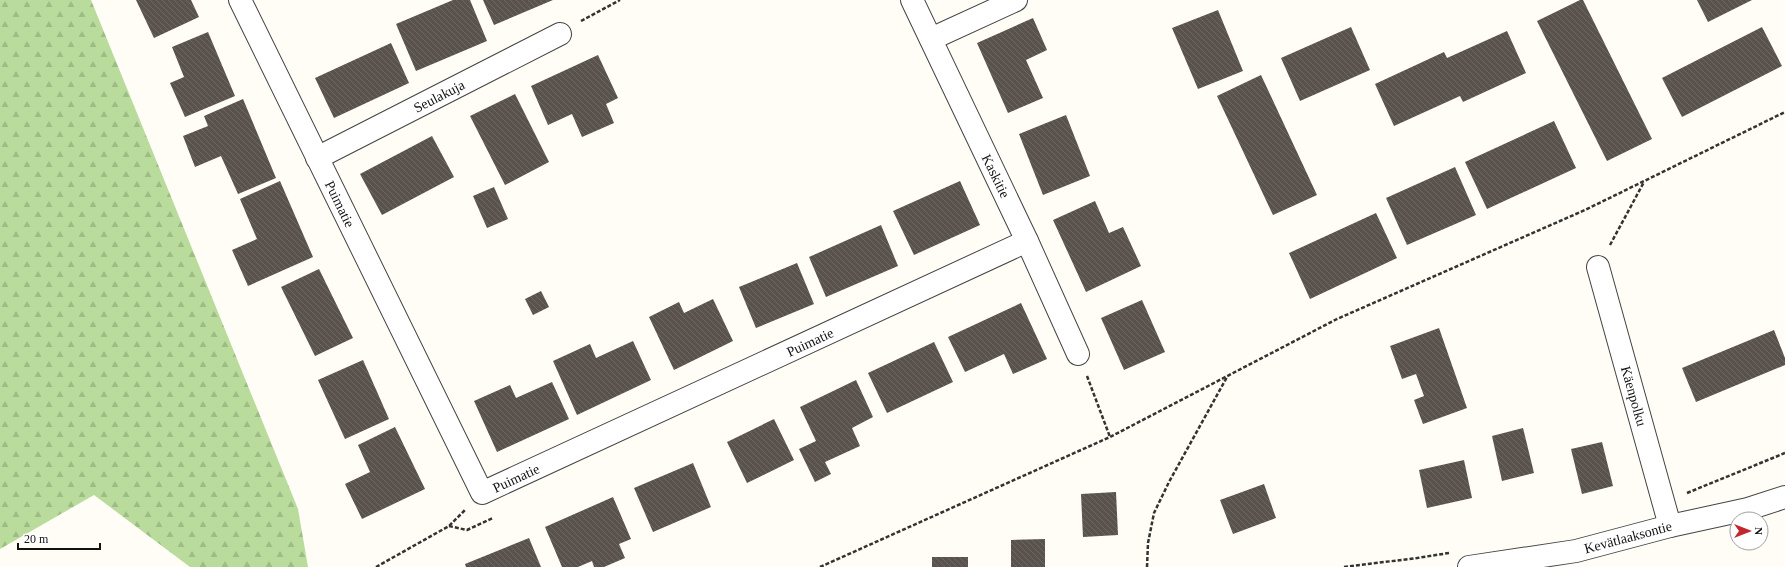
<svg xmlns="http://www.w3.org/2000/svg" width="1785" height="567" viewBox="0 0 1785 567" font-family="Georgia,serif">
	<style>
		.forest { fill: url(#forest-firs) }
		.building { fill: url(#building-back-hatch) }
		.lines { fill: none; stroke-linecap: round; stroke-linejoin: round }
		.street-casing { stroke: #444; stroke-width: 24 }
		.path { stroke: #333; stroke-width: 2.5; stroke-dasharray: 4 2; stroke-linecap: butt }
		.street { stroke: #fff; stroke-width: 22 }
		.labels { text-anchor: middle; stroke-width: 4; stroke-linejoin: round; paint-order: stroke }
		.street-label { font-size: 14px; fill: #111; stroke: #fff }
	</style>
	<defs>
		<pattern id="forest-firs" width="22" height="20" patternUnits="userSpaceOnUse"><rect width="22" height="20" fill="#b9dc9c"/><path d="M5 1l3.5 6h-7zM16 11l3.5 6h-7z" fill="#9ebc85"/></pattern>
		<pattern id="building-back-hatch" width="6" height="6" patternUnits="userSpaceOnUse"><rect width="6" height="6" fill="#5a524d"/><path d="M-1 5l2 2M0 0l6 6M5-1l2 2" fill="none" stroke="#6d6662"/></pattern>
	</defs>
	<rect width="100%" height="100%" fill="#fffdf5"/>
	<path class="forest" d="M0,0H91L298,509L308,567H190L94,495L0,549Z"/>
	<g class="building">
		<path d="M136,0H191L199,17L154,38Z"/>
		<path d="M453,0H470L487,41L416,71L396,24Z"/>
		<path d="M483,0H553L494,25Z"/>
		<path d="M1580,0H1583L1652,139L1607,161L1537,21Z"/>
		<path d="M1697,0H1752L1708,22Z"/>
		<path d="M1218,10L1243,71L1198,89L1172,28Z"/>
		<path d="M1033,18L1047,50L1026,60L1043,98L1008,113L977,43Z"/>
		<path d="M1351,27L1370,70L1300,101L1281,58Z"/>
		<path d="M1762,27L1782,66L1682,117L1662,78Z"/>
		<path d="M1507,31L1526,73L1463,102L1460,96L1394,126L1375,84L1444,52L1447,58Z"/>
		<path d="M208,32L235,96L185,117L170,83L184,77L172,47Z"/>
		<path d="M391,43L409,83L334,118L315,78Z"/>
		<path d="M598,55L618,98L606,104L614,123L582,137L572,114L548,125L531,86Z"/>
		<path d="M1261,75L1317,195L1273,215L1217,96Z"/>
		<path d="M515,94L549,162L505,185L470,116Z"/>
		<path d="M243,99L276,178L238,194L221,156L195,167L183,136L208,126L204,116Z"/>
		<path d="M1066,115L1090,176L1043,195L1019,134Z"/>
		<path d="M1554,121L1576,168L1487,209L1465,162Z"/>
		<path d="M432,136L454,177L382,215L360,174Z"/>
		<path d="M1455,167L1476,215L1407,245L1386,198Z"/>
		<path d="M280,181L313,257L248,286L232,250L257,239L240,199Z"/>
		<path d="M960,181L980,225L914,255L893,211Z"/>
		<path d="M494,187L508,219L487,228L473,196Z"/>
		<path d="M1095,201L1109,233L1123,227L1141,266L1086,292L1053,220Z"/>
		<path d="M1376,213L1397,258L1310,299L1289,253Z"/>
		<path d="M881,225L898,266L826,297L809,257Z"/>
		<path d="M797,263L814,304L756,328L739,287Z"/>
		<path d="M319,269L353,338L315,356L281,287Z"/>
		<path d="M541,291L549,307L533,315L525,299Z"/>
		<path d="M713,299L733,341L674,370L649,317L679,302L684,313Z"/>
		<path d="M1142,300L1165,352L1124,370L1101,318Z"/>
		<path d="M1021,303L1047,359L1013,374L1004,354L965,372L948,337Z"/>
		<path d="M1439,328L1467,408L1423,424L1414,400L1424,396L1416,374L1402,379L1390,346Z"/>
		<path d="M1774,330L1785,358V365L1696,402L1682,368Z"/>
		<path d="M633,341L651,380L577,415L553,361L590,344L596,358Z"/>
		<path d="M934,342L953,382L887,413L868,373Z"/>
		<path d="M363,360L389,419L345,439L318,380Z"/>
		<path d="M856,380L873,417L852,428L860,446L825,462L831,474L815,482L799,449L816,441L800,407Z"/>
		<path d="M552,382L569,419L497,452L474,401L510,385L516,398Z"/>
		<path d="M774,419L794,460L747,483L727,442Z"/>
		<path d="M395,427L425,489L362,519L345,484L370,472L358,445Z"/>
		<path d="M1523,428L1534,473L1502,481L1492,436Z"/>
		<path d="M1602,442L1613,486L1582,494L1571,449Z"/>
		<path d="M1464,460L1472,498L1427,508L1419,470Z"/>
		<path d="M693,463L711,507L653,532L634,488Z"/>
		<path d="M1264,484L1276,518L1233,534L1220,500Z"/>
		<path d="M1116,492L1118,535L1083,537L1081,494Z"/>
		<path d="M613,497L631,539L619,544L625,558L604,567H594L592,561L578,567H562L545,527Z"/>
		<path d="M529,538L541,567H466L465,564Z"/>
		<path d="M1045,539V567H1011V540Z"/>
		<rect x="932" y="557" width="36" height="10"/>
	</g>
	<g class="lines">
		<defs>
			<g id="street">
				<path d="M240,0L482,493L1027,241"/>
				<path d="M912,0L1027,241L1078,354"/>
				<path d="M931,39L1016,0"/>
				<path d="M317,158L560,34"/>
				<path d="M1598,267L1670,526"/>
				<path d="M1469,567L1576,551L1670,526L1748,509L1785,497"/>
			</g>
		</defs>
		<use href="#street" class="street-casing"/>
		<g class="path">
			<path d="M581,21L620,0"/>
			<path d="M1610,245L1644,182"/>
			<path d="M1087,376L1110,437"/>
			<path d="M1687,493L1785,453"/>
			<path d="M449,526L467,530L493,518"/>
			<path d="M376,567L449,526L465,510"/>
			<path d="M820,567L1110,437L1337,319L1585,210L1785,112"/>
			<path d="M1147,567L1148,543L1154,513L1169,482L1227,377"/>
			<path d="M1344,567L1417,558L1449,553"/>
		</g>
		<use href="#street" class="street"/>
	</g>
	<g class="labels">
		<g class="street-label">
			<text transform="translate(439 96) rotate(-27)" y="5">Seulakuja</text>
			<text transform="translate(996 176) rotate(64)" y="5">Kaskitie</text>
			<text transform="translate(340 204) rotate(64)" y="5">Puimatie</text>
			<text transform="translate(810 342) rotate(-25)" y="5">Puimatie</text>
			<text transform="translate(1634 396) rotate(74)" y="5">Käenpolku</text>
			<text transform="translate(516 478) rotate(-25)" y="5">Puimatie</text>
			<text transform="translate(1628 537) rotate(-15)" y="5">Kevätlaaksontie</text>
		</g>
	</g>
	<g transform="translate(1749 531) rotate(90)"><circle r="19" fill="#ffffff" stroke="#a0a0a0"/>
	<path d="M0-3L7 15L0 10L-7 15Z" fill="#c4262e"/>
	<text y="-6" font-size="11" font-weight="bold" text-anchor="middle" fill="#111111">N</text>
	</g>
	<path d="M18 543v6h82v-6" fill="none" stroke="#111111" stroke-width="2"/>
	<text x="24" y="543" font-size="12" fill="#111111" stroke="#ffffff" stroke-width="3" paint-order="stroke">20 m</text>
</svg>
